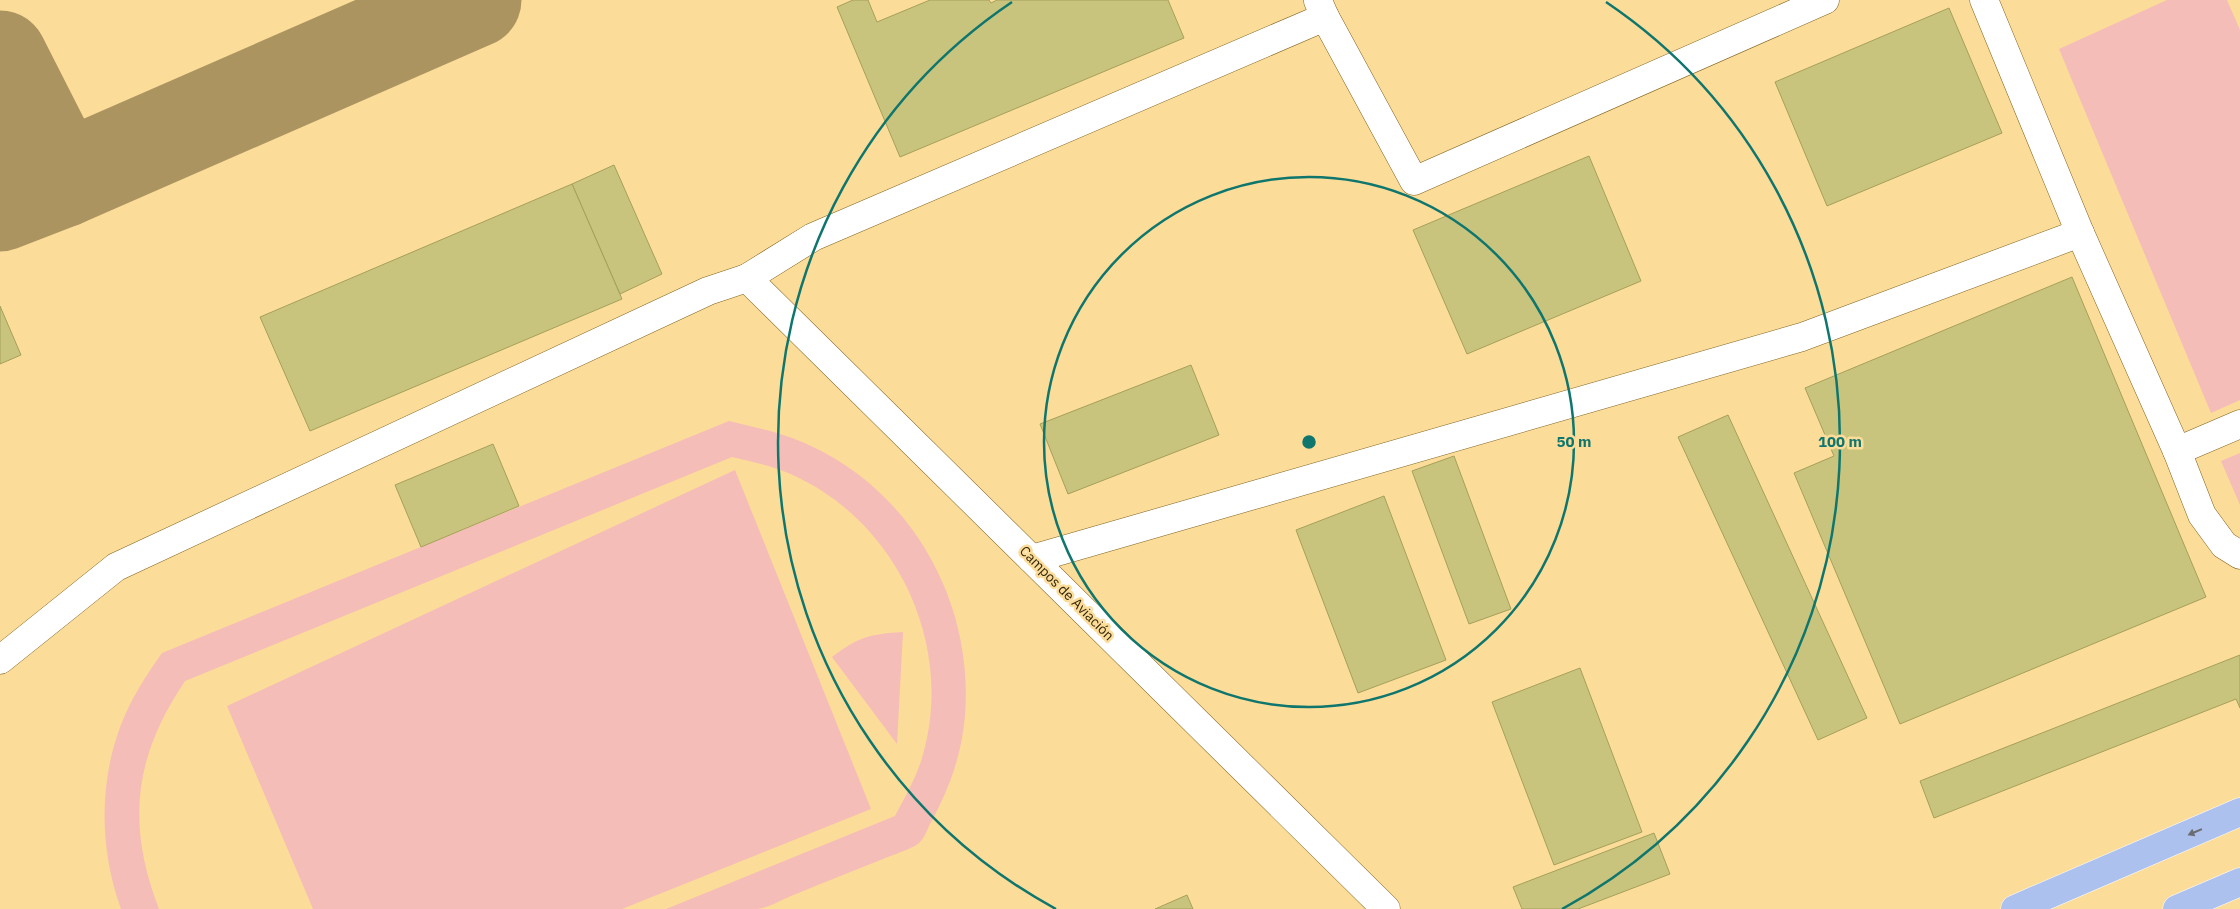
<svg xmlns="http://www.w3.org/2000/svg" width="2240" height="909" viewBox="0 0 2240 909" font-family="'IBM Plex Sans',sans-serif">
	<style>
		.green { fill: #f4bdb7 }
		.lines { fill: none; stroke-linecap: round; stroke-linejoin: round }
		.taxiway { stroke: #ac9460; stroke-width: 95 }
		.building { fill: #c9c47d; stroke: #a5a05a }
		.minor-casing { stroke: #81641f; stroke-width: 29 }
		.major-casing { stroke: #fff; stroke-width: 29 }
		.minor { stroke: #fff; stroke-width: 28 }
		.major { stroke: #adc1ee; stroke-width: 28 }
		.oneway { fill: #696c70 }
		.ring { fill: none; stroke: #0f766e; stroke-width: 2.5 }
		.labels { text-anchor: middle; stroke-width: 5; stroke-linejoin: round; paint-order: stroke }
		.street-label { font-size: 14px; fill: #322609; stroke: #fcdc99 }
		.centre { fill: #0f766e; stroke: #fcdc99; stroke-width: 2.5 }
		.ring-label { font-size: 15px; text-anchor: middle; font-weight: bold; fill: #0f766e; stroke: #fcdc99; stroke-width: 5; stroke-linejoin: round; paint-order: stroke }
	</style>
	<rect width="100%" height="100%" fill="#fcdc99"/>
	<g class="green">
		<path d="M2167,0H2227L2240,30V400L2211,413L2059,49Z"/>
		<path d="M729,421C757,428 785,433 811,446C913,493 974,604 965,715C962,754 949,790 930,824C927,830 925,837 920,842C915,848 892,855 883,859C853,871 822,883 791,896C781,900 768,908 757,909C728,909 696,909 666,909L895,816C905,797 916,778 922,758C955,649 900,526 797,477C776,467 754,462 732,457L185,681C134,757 126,823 159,909H121C95,837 99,754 139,688C146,676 154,664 162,653Z"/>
		<path d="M2240,453V505L2221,461Z"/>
		<path d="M735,470L871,809L622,909H313L227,706Z"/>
		<path d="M903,632L897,744L832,657C858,637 870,634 903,632Z"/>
	</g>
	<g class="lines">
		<g class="taxiway">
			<path d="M0,58L62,180"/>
			<path d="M0,204L62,180L474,0"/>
		</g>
	</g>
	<g class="building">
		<path d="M853,0H868L877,22L930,0H989L991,3L997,0H1168L1184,38L900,157L837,7Z"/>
		<path d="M1949,8L2002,133L1827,206L1775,82Z"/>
		<path d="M1589,156L1641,281L1467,354L1413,230Z"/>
		<path d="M614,165L662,274L620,294L572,184Z"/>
		<path d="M572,184L622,299L310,431L260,317Z"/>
		<path d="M2072,277L2206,597L1900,724L1794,473L1834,456L1805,388Z"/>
		<path d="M0,306L21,355L0,364Z"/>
		<path d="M1191,365L1219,435L1068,494L1040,424Z"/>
		<path d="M1728,415L1867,718L1818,740L1678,437Z"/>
		<path d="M493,444L519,506L421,547L395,485Z"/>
		<path d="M1454,456L1511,609L1469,624L1412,471Z"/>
		<path d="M1384,496L1446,660L1358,693L1296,530Z"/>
		<path d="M2240,655V708L2236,699L1934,818L1920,781Z"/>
		<path d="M1580,668L1642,832L1554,865L1492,702Z"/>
		<path d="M1654,833L1670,874L1578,909H1522L1513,887Z"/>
		<path d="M1187,895L1193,909H1155Z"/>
	</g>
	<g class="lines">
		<defs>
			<g id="minor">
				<path d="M1984,0L2080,233L2177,451L2202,515L2224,545L2240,555"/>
				<path d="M1318,1L1325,17L1414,181L1825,0"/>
				<path d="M747,278L1386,909"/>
				<path d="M2177,451L2240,424"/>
				<path d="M1032,559L1802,337L2080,233"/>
				<path d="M0,660L116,567L708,291L747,278L813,237L1325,17"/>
			</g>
			<g id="major">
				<path d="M2015,909L2240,812"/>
				<path d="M2177,909L2240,882"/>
			</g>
		</defs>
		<use href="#minor" class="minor-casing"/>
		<use href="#major" class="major-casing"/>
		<use href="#minor" class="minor"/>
		<use href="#major" class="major"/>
	</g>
	<defs><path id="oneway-solid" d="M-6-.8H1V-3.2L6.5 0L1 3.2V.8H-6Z" transform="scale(1.25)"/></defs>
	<use class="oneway" href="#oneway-solid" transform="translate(2195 832) rotate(157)"/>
	<g class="ring">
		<circle cx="1309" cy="442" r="265"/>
		<path d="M1056 909A531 531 0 0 1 1012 2M1606 2A531 531 0 0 1 1562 909"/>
	</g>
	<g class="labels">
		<g class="street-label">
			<text transform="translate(1067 593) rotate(45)" y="5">Campos de Aviación</text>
		</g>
	</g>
	<circle cx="1309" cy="442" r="8" class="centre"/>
	<g class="ring-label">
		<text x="1574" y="447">50 m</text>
		<text x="1840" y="447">100 m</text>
	</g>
</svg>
